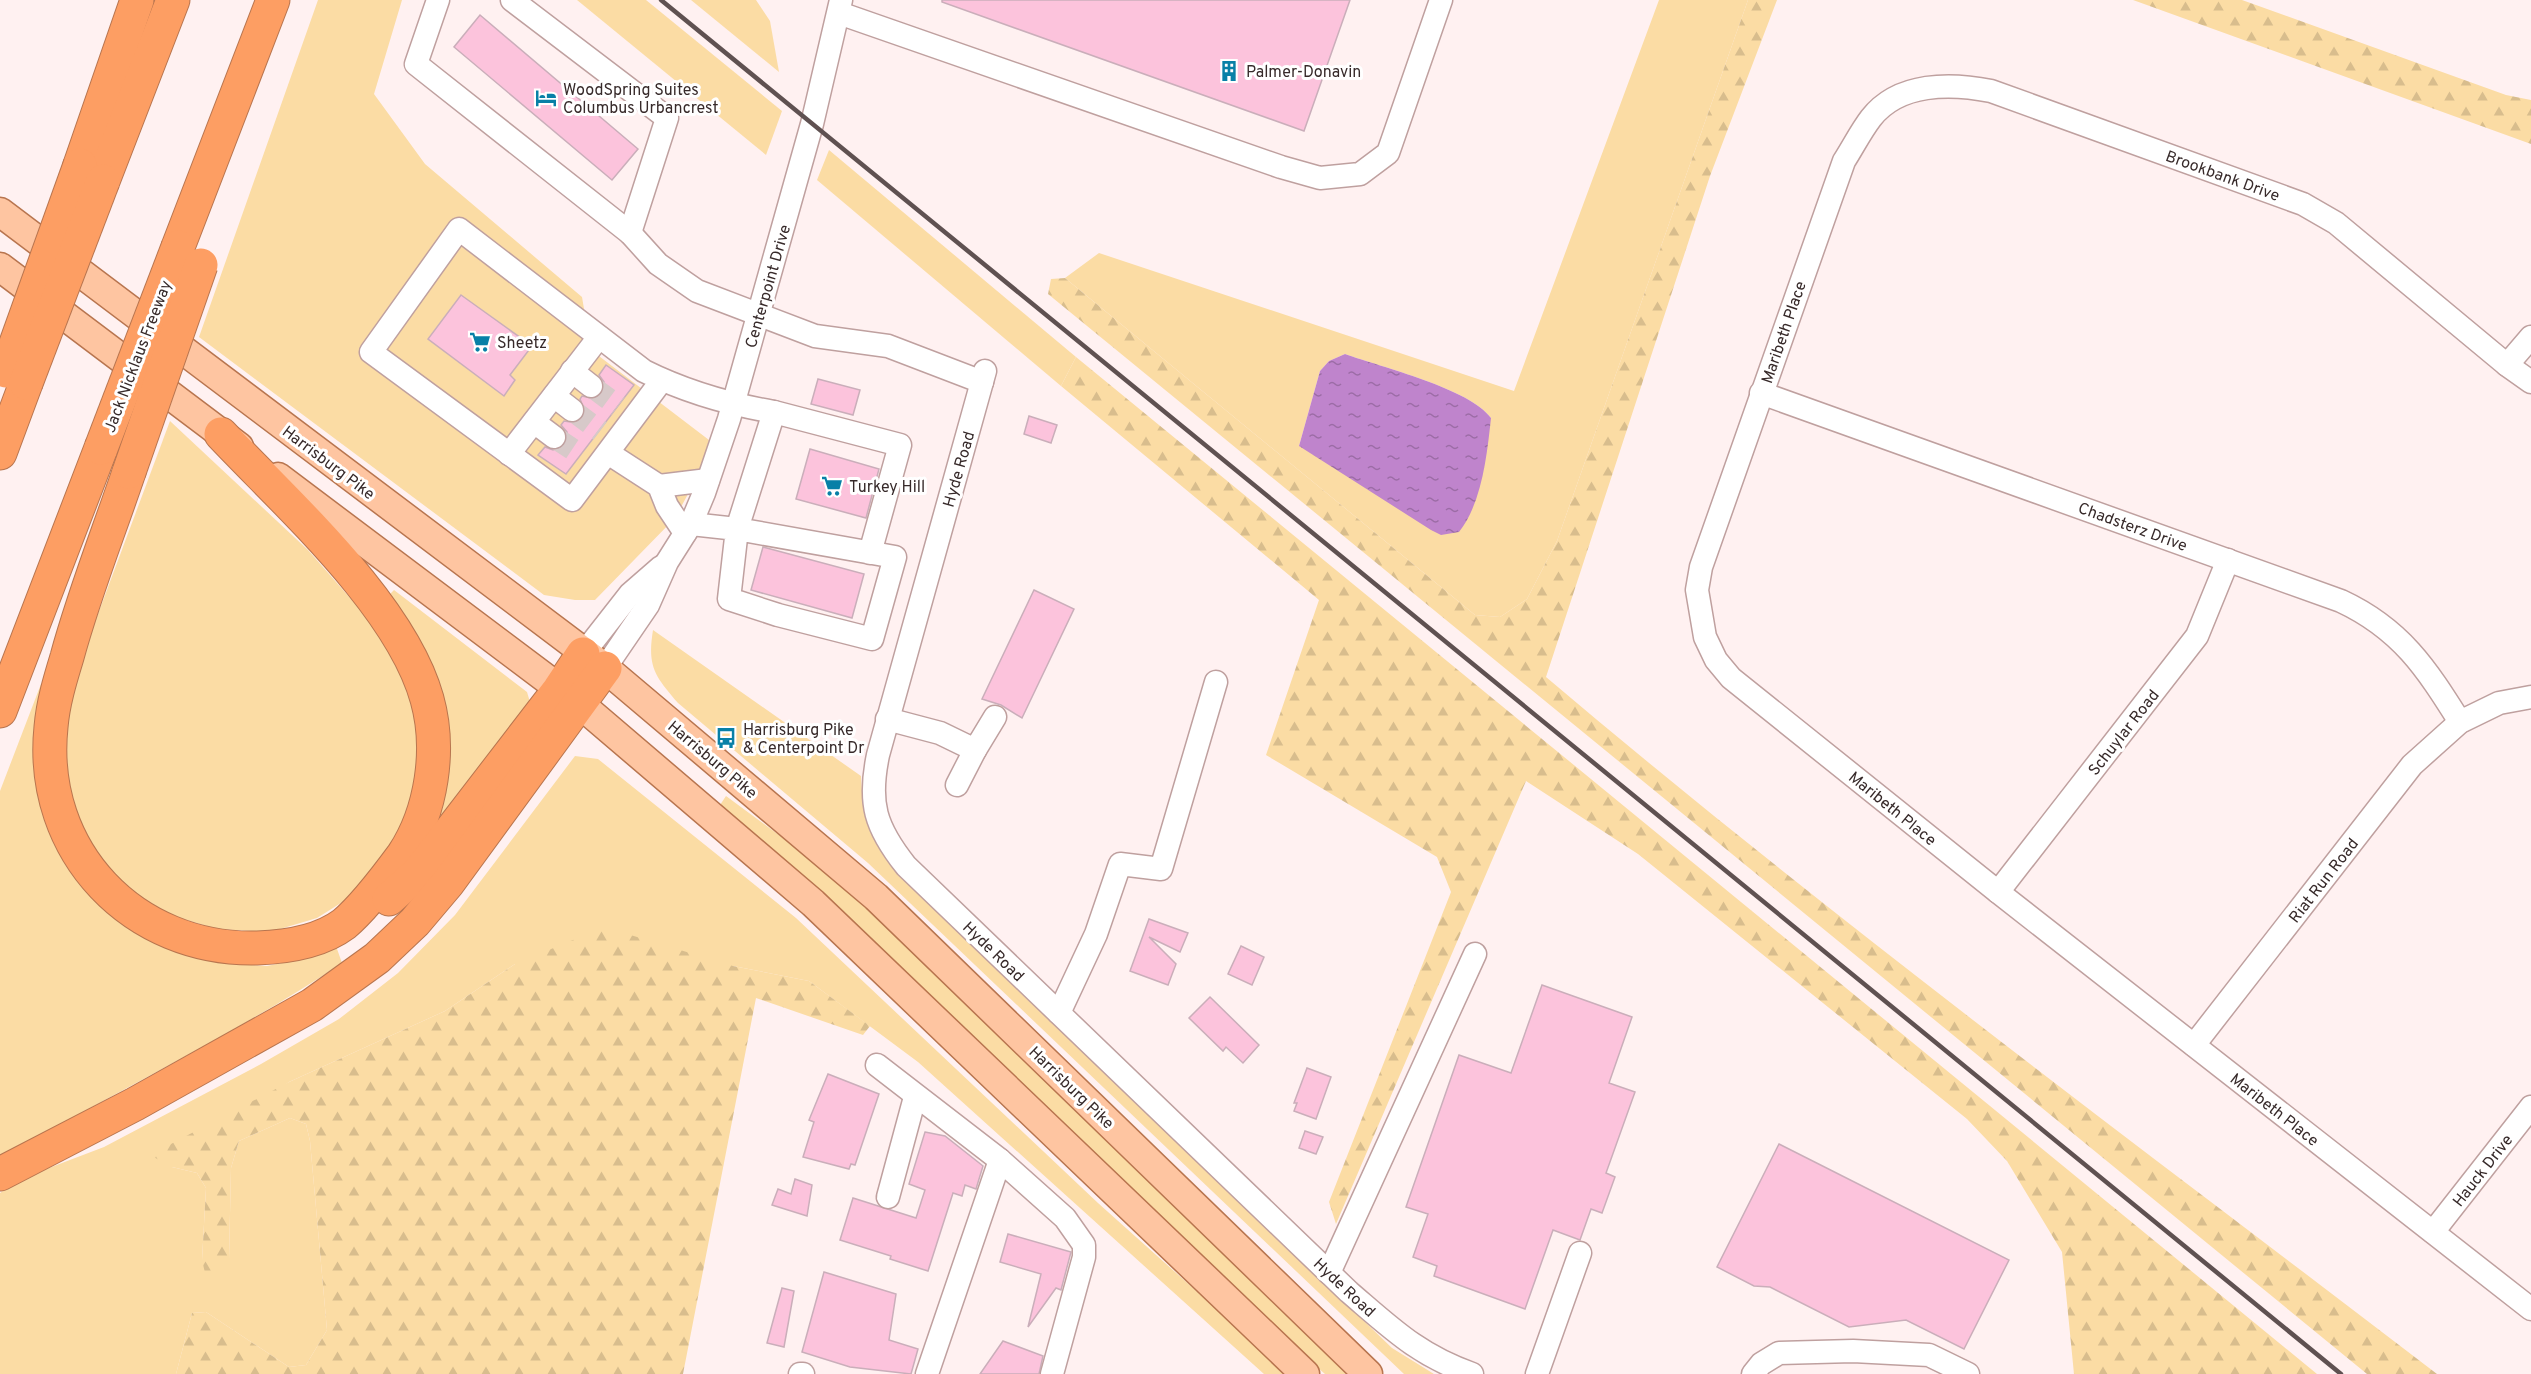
<svg xmlns="http://www.w3.org/2000/svg" width="2531" height="1374" viewBox="0 0 2531 1374" font-family="Overpass,sans-serif">
	<style>
		.grass { fill: #fbdca4; fill-rule: evenodd }
		.forest { fill: url(#forest-firs) }
		.water { fill: url(#water-ripples) }
		.building { fill: #fcc3dc; stroke: #caaeba; stroke-width: 1.5 }
		.lines { fill: none; stroke-linecap: round; stroke-linejoin: round }
		.minor-tunnel { stroke: #d7c9c9; stroke-width: 22; stroke-dasharray: 22 11; stroke-linecap: butt }
		.minor-casing { stroke: #bfa09f; stroke-width: 25 }
		.major-casing { stroke: #b8754f; stroke-width: 31 }
		.highway-casing { stroke: #b8754f; stroke-width: 35 }
		.minor { stroke: #fff; stroke-width: 22 }
		.major { stroke: #fec5a1; stroke-width: 28 }
		.highway { stroke: #fd9e63; stroke-width: 33 }
		.rail { stroke: #5f5151; stroke-width: 4.5 }
		.highway-bridge-casing { stroke: #b8754f; stroke-width: 35; stroke-linecap: butt }
		.highway-bridge { stroke: #fd9e63; stroke-width: 33 }
		.labels { text-anchor: middle; stroke-width: 6; stroke-linejoin: round; paint-order: stroke }
		.poi-label { font-size: 16px; fill: #372a2a; stroke: #fff; text-anchor: start }
		.street-label { font-size: 16px; fill: #372a2a; stroke: #fff }
	</style>
	<defs>
		<pattern id="forest-firs" width="22" height="20" patternUnits="userSpaceOnUse" patternTransform="scale(1.5)"><rect width="22" height="20" fill="#fbdca4"/><path d="M5 1l3.5 6h-7zM16 11l3.5 6h-7z" fill="#d8bd8d"/></pattern>
		<pattern id="water-ripples" width="26" height="14" patternUnits="userSpaceOnUse" patternTransform="scale(1.5)"><rect width="26" height="14" fill="#bf84cc"/><path d="M2 4q2-2 4 0t4 0M15 11q2-2 4 0t4 0" fill="none" stroke="#9c6ca6"/></pattern>
	</defs>
	<rect width="100%" height="100%" fill="#fff1f1"/>
	<g class="grass">
		<path d="M318,0H402L374,94L425,164L582,297L591,350L709,440L700,472L675,518L595,600H575L544,595L199,337Z"/>
		<path d="M577,0H646L782,111L766,155Z"/>
		<path d="M691,0H756L770,21L779,72Z"/>
		<path d="M1659,0H1748L1557,541L1527,599L1500,617L1475,615L1065,278L1099,253L1514,391ZM1345,354C1381,367 1471,389 1491,418L1299,446L1320,371L1329,361Z"/>
		<path d="M829,150L1076,357L1061,386L817,180Z"/>
		<path d="M170,421L308,550L372,623L408,682L421,733L409,819L360,891L317,918L270,932L217,929L173,916L139,896L113,876L92,848L74,811L65,772V738L70,699L89,638Z"/>
		<path d="M394,590L527,692L530,702L441,822L435,817L444,768L387,597Z"/>
		<path d="M653,630L861,776C863,812 867,833 889,862L1392,1348L1434,1374H1404L868,863L678,703C655,676 647,667 653,630Z"/>
		<path d="M41,684L49,687L43,775L156,941L194,957L232,964L267,966L297,960L336,946L342,963C233,1036 113,1092 0,1159V791Z"/>
		<path d="M575,756L598,759L796,918L1098,1203L1289,1374H1264L918,1062L809,981L733,966L515,964L445,1011L289,1082L172,1167L197,1173L206,1188L202,1260L229,1259L231,1168L239,1141L290,1118L306,1124L310,1141L327,1330L306,1365L289,1367L206,1312L192,1313L176,1374H0V1193L20,1179L104,1147L261,1064L339,1019L398,973L455,915Z"/>
		<path d="M726,796L836,877L1353,1374H1325L1277,1332L821,893L720,805Z"/>
	</g>
	<g class="forest">
		<path d="M1748,0H1777L1710,176L1546,677C1834,921 2138,1145 2437,1374H2367L1048,294L1051,279L1065,278L1475,615L1500,617L1527,599L1557,541Z"/>
		<path d="M2133,0H2242L2506,95L2531,100V144Z"/>
		<path d="M1076,357L2317,1374H2074L2062,1252L2007,1161L1967,1119L1638,854L1526,781L1336,1224L1329,1202L1451,892L1437,857L1266,755L1319,600L1061,386Z"/>
		<path d="M604,927L733,966L809,981L870,1026L863,1035L756,998L683,1374H176L192,1313L206,1312L289,1367L306,1365L327,1330L310,1141L306,1124L290,1118L239,1141L231,1168L229,1259L219,1278L206,1277L202,1260L206,1188L197,1173L172,1167L150,1155L289,1082L445,1011L515,964Z"/>
	</g>
	<path class="water" d="M1345,354C1381,367 1471,389 1491,418C1487,455 1482,503 1459,532L1441,535L1431,530L1299,446L1320,371L1329,361Z"/>
	<g class="building">
		<path d="M942,0H1350L1304,131L942,2Z"/>
		<path d="M480,15L638,149L612,180L454,47Z"/>
		<path d="M461,295L532,346L510,375L515,380L504,396L428,339Z"/>
		<path d="M606,365L634,385L566,474L538,455L545,447L553,450L565,445L567,432L561,425L564,421L577,423L583,418L585,411L580,399L582,396L595,399L602,394L604,382L599,375Z"/>
		<path d="M818,379L860,390L853,415L811,404Z"/>
		<path d="M1029,416L1057,425L1051,443L1024,434Z"/>
		<path d="M810,449L879,469L866,518L796,499Z"/>
		<path d="M763,547L864,574L852,618L751,590Z"/>
		<path d="M1034,590L1074,609L1022,718L1001,705L982,699Z"/>
		<path d="M1149,919L1188,933L1180,952L1149,937L1176,964L1168,985L1130,971Z"/>
		<path d="M1241,946L1264,957L1252,985L1228,974Z"/>
		<path d="M1542,985L1632,1017L1609,1083L1635,1092L1606,1173L1615,1177L1602,1213L1591,1209L1580,1240L1553,1230L1525,1309L1434,1276L1437,1266L1413,1257L1428,1214L1406,1207L1459,1055L1511,1073Z"/>
		<path d="M1210,997L1259,1045L1243,1063L1226,1047L1223,1051L1189,1018Z"/>
		<path d="M1307,1068L1331,1077L1316,1119L1294,1111L1297,1103H1294Z"/>
		<path d="M828,1074L879,1094L855,1165L851,1164L849,1169L803,1157L814,1122L809,1120Z"/>
		<path d="M1305,1131L1323,1137L1316,1154L1299,1148Z"/>
		<path d="M925,1132L945,1136L983,1166L976,1189L965,1185L962,1196L953,1193L928,1271L890,1259L891,1256L840,1240L853,1198L916,1218L925,1190L909,1184Z"/>
		<path d="M1779,1144L2009,1260L1964,1349L1906,1320L1849,1327L1770,1287L1754,1286L1717,1267Z"/>
		<path d="M795,1179L812,1185L807,1216L772,1205L778,1189L791,1194Z"/>
		<path d="M1008,1234L1071,1252L1061,1290L1056,1288L1028,1327L1041,1274L1000,1262Z"/>
		<path d="M824,1272L896,1294L889,1340L918,1349L911,1374L850,1367L802,1352Z"/>
		<path d="M782,1288L794,1291L784,1347L767,1343Z"/>
		<path d="M1003,1341L1043,1356L1039,1374H980Z"/>
	</g>
	<g class="lines">
		<g class="minor-tunnel">
			<path d="M591,386L618,406"/>
			<path d="M572,410L600,431"/>
			<path d="M554,437L581,455"/>
		</g>
		<defs>
			<g id="minor">
				<path d="M438,0L416,64L630,233L658,264L697,291L815,336L888,346L982,382"/>
				<path d="M512,0L667,118L630,233"/>
				<path d="M839,13L1281,167L1320,178L1360,174L1388,153L1441,0"/>
				<path d="M2507,365L2531,337"/>
				<path d="M572,371L591,386"/>
				<path d="M985,371L878,755C868,803 875,827 906,866L1349,1292C1391,1328 1418,1355 1472,1374"/>
				<path d="M662,380L572,500L371,352L459,229L644,371C686,392 728,404 774,412"/>
				<path d="M2531,382L2507,365L2336,223L2303,204L1991,91C1951,83 1899,82 1871,118C1861,131 1853,147 1844,161L1701,567L1697,590L1705,637L1716,660L1731,678L1998,892L2531,1309"/>
				<path d="M1761,393L2341,601C2401,629 2426,668 2460,722"/>
				<path d="M554,396L572,410"/>
				<path d="M534,422L554,437"/>
				<path d="M608,453L659,486L667,506L685,533"/>
				<path d="M509,454L599,337"/>
				<path d="M659,486L708,480"/>
				<path d="M691,524L737,529L729,599L778,615L872,639L895,557L737,529L774,412L900,445L870,553"/>
				<path d="M583,654L630,594L661,567"/>
				<path d="M605,668L648,605L667,562L691,524L704,493L729,419L812,124L841,0"/>
				<path d="M887,719L940,733L975,750L995,717"/>
				<path d="M957,785L975,750"/>
				<path d="M1998,892L2197,636L2228,560"/>
				<path d="M1059,1013L1096,934L1120,864L1161,869L1216,682"/>
				<path d="M2194,1045L2412,765L2460,722L2499,703L2531,697"/>
				<path d="M877,1065L1000,1160L1065,1218L1084,1245V1257L1052,1374"/>
				<path d="M888,1197L915,1097"/>
				<path d="M2433,1232L2531,1107"/>
				<path d="M1329,1273L1475,954"/>
				<path d="M800,1374H803"/>
				<path d="M927,1374L1000,1160"/>
				<path d="M1537,1374L1580,1253"/>
				<path d="M1753,1374L1761,1364L1779,1353L1853,1351L1929,1355L1968,1374"/>
			</g>
			<g id="major">
				<path d="M0,212L605,668L876,897L1368,1374"/>
				<path d="M0,267L239,447"/>
				<path d="M278,477L580,704L813,903L1305,1374"/>
			</g>
			<g id="highway">
				<path d="M80,165L137,0"/>
				<path d="M103,181L173,0"/>
				<path d="M178,247L273,0"/>
				<path d="M0,453L26,383"/>
				<path d="M129,472C108,534 84,594 67,657C60,680 53,703 51,727C38,852 134,951 257,948C286,947 320,942 344,924C362,909 389,874 403,855C432,811 441,749 427,699C401,605 287,504 221,434"/>
				<path d="M0,711L101,448"/>
				<path d="M389,899L419,872L559,690L583,654"/>
				<path d="M0,1174L135,1104L312,1005L377,958L415,922L448,883L605,668"/>
			</g>
		</defs>
		<use href="#minor" class="minor-casing"/>
		<use href="#major" class="major-casing"/>
		<use href="#highway" class="highway-casing"/>
		<use href="#minor" class="minor"/>
		<use href="#major" class="major"/>
		<use href="#highway" class="highway"/>
		<path class="rail" d="M661,0L2341,1374"/>
		<defs>
			<g id="highway-bridge">
				<path d="M6,371L80,165"/>
				<path d="M26,383L103,181"/>
				<path d="M101,448L178,247"/>
				<path d="M129,472L201,265"/>
			</g>
		</defs>
		<use href="#highway-bridge" class="highway-bridge-casing"/>
		<use href="#highway-bridge" class="highway-bridge"/>
	</g>
	<defs>
		<symbol id="building-bare" viewBox="-9 -9 18 18"><path d="M-4-6H4V6H1V3H-1V6H-4ZM-2.5-4.3h1.7v1.8h-1.7ZM.8-4.3h1.7v1.8H.8ZM-2.5-1h1.7V.8h-1.7ZM.8-1h1.7V.8H.8Z" fill="#0880a7" stroke="#fff" stroke-width="2.5" paint-order="stroke"/></symbol>
		<symbol id="hotel-bare" viewBox="-9 -9 18 18"><path d="M-6-4.5h1.5V1H6V5H4.5V3h-9V5H-6ZM-4 0a1.8 1.8 0 1 1 3.6 0ZM.5 0V-2.5h3Q6-2.5 6 0Z" fill="#0880a7" stroke="#fff" stroke-width="2.5" paint-order="stroke"/></symbol>
		<symbol id="supermarket-bare" viewBox="-9 -9 18 18"><path d="M-6-5.5h2.5l.6 2H6L4.5 2H-2.5L-4.4-4H-6ZM-1.5 3.2a1.3 1.3 0 1 0 .1 0ZM3 3.2a1.3 1.3 0 1 0 .1 0Z" fill="#0880a7" stroke="#fff" stroke-width="2.5" paint-order="stroke"/></symbol>
		<symbol id="bus-bare" viewBox="-9 -9 18 18"><path d="M-5-6H5V4H4V6H2V4H-2V6H-4V4H-5ZM-3.5-4V0h7V-4ZM-3.5 1.2v1.5H-2V1.2ZM2 1.2v1.5H3.5V1.2Z" fill="#0880a7" stroke="#fff" stroke-width="2.5" paint-order="stroke"/></symbol>
	</defs>
	<g fill-rule="evenodd">
		<use href="#building-bare" x="1214" y="56" width="30" height="30"/>
		<use href="#hotel-bare" x="531" y="83" width="30" height="30"/>
		<use href="#supermarket-bare" x="465" y="327" width="30" height="30"/>
		<use href="#supermarket-bare" x="817" y="471" width="30" height="30"/>
		<use href="#bus-bare" x="711" y="723" width="30" height="30"/>
	</g>
	<g class="labels">
		<g class="poi-label">
			<text x="1246" y="77">Palmer-Donavin</text>
			<text x="563" y="95">WoodSpring Suites<tspan x="563" dy="18">Columbus Urbancrest</tspan></text>
			<text x="497" y="348">Sheetz</text>
			<text x="849" y="492">Turkey Hill</text>
			<text x="743" y="735">Harrisburg Pike<tspan x="743" dy="18">&amp; Centerpoint Dr</tspan></text>
		</g>
		<g class="street-label">
			<text transform="translate(2223 175) rotate(20)" y="6">Brookbank Drive</text>
			<text transform="translate(767 286) rotate(-74)" y="6">Centerpoint Drive</text>
			<text transform="translate(1783 332) rotate(-71)" y="6">Maribeth Place</text>
			<text transform="translate(137 356) rotate(-69)" y="6">Jack Nicklaus Freeway</text>
			<text transform="translate(329 462) rotate(37)" y="6">Harrisburg Pike</text>
			<text transform="translate(958 469) rotate(-74)" y="6">Hyde Road</text>
			<text transform="translate(2133 526) rotate(20)" y="6">Chadsterz Drive</text>
			<text transform="translate(2123 732) rotate(-52)" y="6">Schuylar Road</text>
			<text transform="translate(713 759) rotate(40)" y="6">Harrisburg Pike</text>
			<text transform="translate(1893 808) rotate(39)" y="6">Maribeth Place</text>
			<text transform="translate(2323 880) rotate(-52)" y="6">Riat Run Road</text>
			<text transform="translate(994 951) rotate(44)" y="6">Hyde Road</text>
			<text transform="translate(1072 1087) rotate(44)" y="6">Harrisburg Pike</text>
			<text transform="translate(2275 1109) rotate(38)" y="6">Maribeth Place</text>
			<text transform="translate(2482 1170) rotate(-52)" y="6">Hauck Drive</text>
			<text transform="translate(1345 1287) rotate(43)" y="6">Hyde Road</text>
		</g>
	</g>
</svg>
